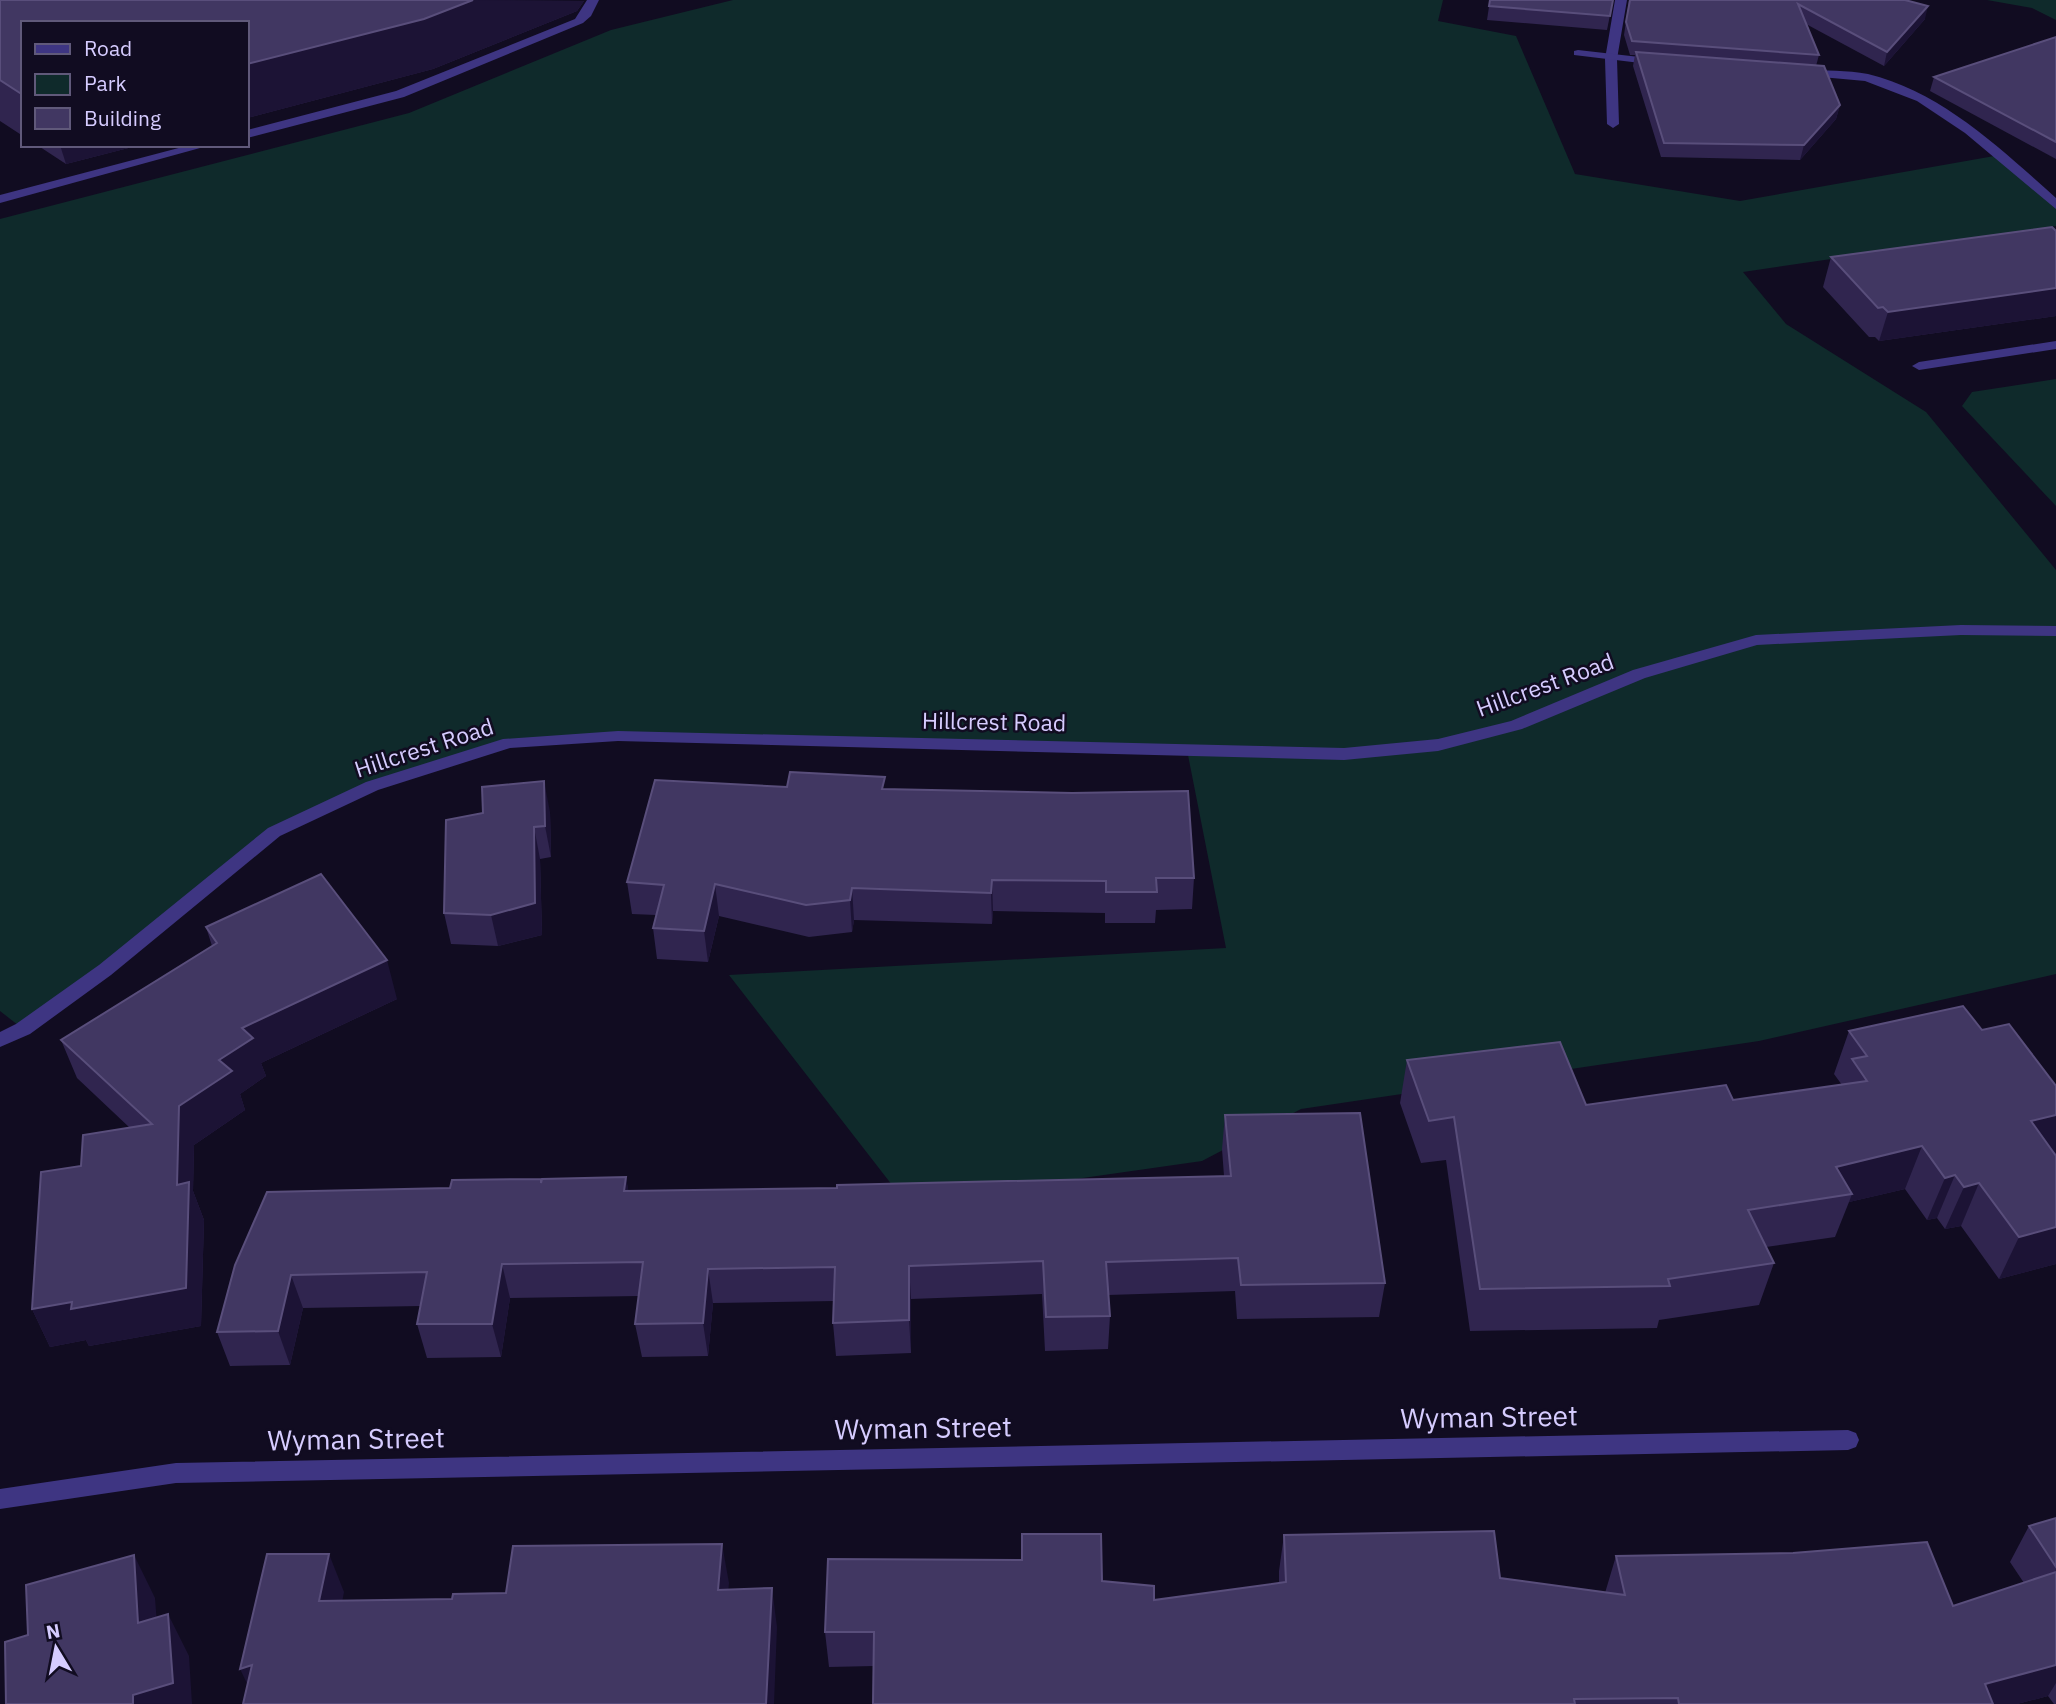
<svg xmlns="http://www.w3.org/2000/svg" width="2056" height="1704" viewBox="0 0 2056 1704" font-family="'IBM Plex Sans',sans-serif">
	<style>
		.green { fill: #0f2a2b }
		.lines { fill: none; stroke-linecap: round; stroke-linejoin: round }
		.lane { fill: #3e3582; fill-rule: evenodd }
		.street { fill: #3e3582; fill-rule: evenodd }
		.wall { fill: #30254f }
		.shaded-wall { fill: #1c1335 }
		.building { fill: #413762; stroke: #594e7b; stroke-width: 2 }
		.labels { text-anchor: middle; stroke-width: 5; stroke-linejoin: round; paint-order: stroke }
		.street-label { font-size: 23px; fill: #d6ccff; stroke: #110c21 }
		.near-street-label { font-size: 28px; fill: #d6ccff; stroke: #110c21 }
	</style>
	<rect width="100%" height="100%" fill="#110c21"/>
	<g class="green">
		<path d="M733,0H1443L1438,21L1516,36L1575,174L1740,201L2000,155L2056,205V226L1743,272L1786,324L1926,412L2056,570V974L1759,1041L1301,1109L1202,1161L906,1203L729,975L1226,948L1187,750L618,736L509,743L372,786L274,832L23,1029L0,1011V219L409,113L611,30Z"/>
		<path d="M1987,0H2056V20L2032,8Z"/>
		<path d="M2056,379V506L1962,406L1972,392Z"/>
	</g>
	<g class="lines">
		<g class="lane">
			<path d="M587,0H599L591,16L583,23L404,97L247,138V130L396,91L575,19Z"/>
			<path d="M1615,0H1627L1617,59L1619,124L1613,128L1607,124L1605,59Z"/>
			<path d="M190,145H211L0,203V195Z"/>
			<path d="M2056,341V349L1919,370L1912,366L1919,362Z"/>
		</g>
		<g class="street">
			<path d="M1578,50L1657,59L1663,62L1657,65L1574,55V51Z"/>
			<path d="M1803,69C1825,71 1847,70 1868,74C1942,92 2001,149 2056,198V209L1965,133L1917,101L1865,81L1799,75V71Z"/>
			<path d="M1961,625L2056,626V636L1961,635L1757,645L1645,678L1522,729L1438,751L1344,760L618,741L510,748L378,790L280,836L111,975L30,1034L0,1047V1032L16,1024L99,965L268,828L366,782L503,739L618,731L1344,748L1438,739L1511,721L1633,670L1756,635Z"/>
			<path d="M1848,1430L1856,1433L1859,1440L1856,1447L1848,1450L176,1483L0,1509V1489L176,1463Z"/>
		</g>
	</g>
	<g class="wall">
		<path d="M0,0L584,1L577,11L433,69L247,118V23H23V136L0,121Z"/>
		<path d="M1490,0H1613L1607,30L1487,20Z"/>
		<path d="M1629,0H1905L1925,19L1884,66L1806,24L1819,55L1816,66L1840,105L1836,119L1800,160L1661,157L1633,66L1635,55H1630L1624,35Z"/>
		<path d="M2056,37V159L1930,91L1934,77Z"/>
		<path d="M37,145H140L66,164Z"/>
		<path d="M2056,231V316L1879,341L1875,337H1869L1823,287L1831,257Z"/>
		<path d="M787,787L886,790L1194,878L1192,909L1156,910L1155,923H1105V913L993,911L992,924L854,920L852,932L809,937L719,916L708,962L657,959L653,928L656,915L632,914L627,882Z"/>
		<path d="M550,812L551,857L540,859L542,935L498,946L451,944L444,913Z"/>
		<path d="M206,927L397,999L261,1063L266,1076L240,1094L245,1110L194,1145L193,1191L204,1220L201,1326L89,1346L86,1340L50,1347L32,1309L81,1166L130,1128L77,1078L61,1040L212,946Z"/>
		<path d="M1982,1030L2056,1086V1264L1999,1279L1961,1226L1945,1229L1937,1218L1927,1220L1905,1189L1849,1202L1835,1237L1766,1247L1774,1263L1759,1305L1659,1320L1657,1328L1470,1331L1446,1160L1421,1163L1400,1103L1407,1060L1586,1105L1733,1100L1842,1085L1834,1074L1849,1031Z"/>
		<path d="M1225,1115L1385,1283L1379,1317L1237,1319L1235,1291L1108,1295L1110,1316L1108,1349L1045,1351L1042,1294L911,1299V1353L836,1356L833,1323L834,1301L713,1303L708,1356L642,1357L635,1324L639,1296L510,1298L501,1357L427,1358L417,1324L421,1306L303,1308L290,1365L230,1366L217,1332L235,1265L450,1188L541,1181L626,1177L628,1191L837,1188L1224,1176L1222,1149Z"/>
		<path d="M2056,1518V1704H2054L2048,1696L2017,1704H873L874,1666L829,1667L825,1632L1102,1581L1154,1600L1279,1583V1571L1284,1535L1500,1578L1605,1593L1616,1556L1953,1606L2024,1583L2010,1562L2029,1526Z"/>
	</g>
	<g class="shaded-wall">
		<path d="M473,0L584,1L577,11L433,69L247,118V64Z"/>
		<path d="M1928,6L1925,19L1884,66L1887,52Z"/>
		<path d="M1840,105L1836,119L1800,160L1804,145Z"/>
		<path d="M60,145H140L66,164Z"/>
		<path d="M2056,288V316L1879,341L1888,312Z"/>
		<path d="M544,781L550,812L551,857L545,826Z"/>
		<path d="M534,827L540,859L542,935L498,946L491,915Z"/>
		<path d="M992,880L993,911L992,924L991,893Z"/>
		<path d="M715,884L719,916L708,962L704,931Z"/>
		<path d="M852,888L854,920L852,932L850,900Z"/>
		<path d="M387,960L397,999L261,1063L266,1076L240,1094L245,1110L194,1145L193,1191L204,1220L201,1326L89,1346L86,1340L50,1347L32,1309L177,1185L179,1106L219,1060L242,1028Z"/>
		<path d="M2056,1115V1152L2055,1154L2031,1121Z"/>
		<path d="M1922,1146L1905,1189L1849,1202L1852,1194L1836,1167Z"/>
		<path d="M1955,1175L1937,1218L1927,1220L1945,1178Z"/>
		<path d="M626,1177L632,1211L624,1191Z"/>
		<path d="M1979,1183L1961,1226L1945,1229L1964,1187Z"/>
		<path d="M2056,1227V1264L1999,1279L2019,1237Z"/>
		<path d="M502,1264L510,1298L501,1357L492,1324Z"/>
		<path d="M909,1266L911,1299V1353L909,1320Z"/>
		<path d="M708,1269L713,1303L708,1356L703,1323Z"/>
		<path d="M291,1275L303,1308L290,1365L278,1331Z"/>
		<path d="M722,1544L729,1583L725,1628L718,1590Z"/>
		<path d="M329,1554L344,1592L335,1639L319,1601Z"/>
		<path d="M134,1555L155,1598L160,1664L138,1623Z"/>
		<path d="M772,1588L777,1627L774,1704H766Z"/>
		<path d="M168,1614L189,1656L192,1704H133V1695Z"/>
		<path d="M252,1665L257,1704L240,1669Z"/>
		<path d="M2056,1665V1683L2048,1696L2017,1704H1974L1985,1684Z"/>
	</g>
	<g class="building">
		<path d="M0,0H473L424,19L247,64V23H23V95L0,80Z"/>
		<path d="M1490,0H1613L1610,16L1489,6Z"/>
		<path d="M1630,0H1905L1928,6L1887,52L1798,4L1819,55L1632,41L1626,22Z"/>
		<path d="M2056,37V142L1934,77Z"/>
		<path d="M1636,52L1824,66L1840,105L1804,145L1664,143Z"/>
		<path d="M2052,227L2056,231V288L1888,312L1883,307L1878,308L1831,257Z"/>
		<path d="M790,772L885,777L882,789L1072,793L1188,791L1194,878H1156L1157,892H1106V881L992,880L991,893L852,888L850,900L806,905L715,884L704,931L653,928L664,885L627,882L655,780L787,787Z"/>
		<path d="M544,781L545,826L534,827L535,903L491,915L444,913L446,820L483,813L482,787Z"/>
		<path d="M321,874L387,960L242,1028L253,1038L219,1060L232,1071L179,1106L177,1185L189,1182L186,1288L71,1309L72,1302L32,1309L41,1172L81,1166L83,1135L152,1124L61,1040L217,943L206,927Z"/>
		<path d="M1963,1006L1982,1030L2009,1024L2056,1086V1115L2031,1121L2056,1156V1227L2019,1237L1979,1183L1964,1187L1955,1175L1945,1178L1922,1146L1836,1167L1852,1194L1748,1210L1774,1263L1668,1279L1670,1286L1480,1289L1454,1117L1429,1121L1407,1060L1560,1042L1586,1105L1726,1085L1733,1100L1867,1081L1852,1059L1867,1056L1849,1031Z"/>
		<path d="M1360,1113L1385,1283L1241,1285L1238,1258L1106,1262L1110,1316L1046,1317L1043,1261L909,1266V1320L833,1323L835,1267L708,1269L703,1323L635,1324L643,1262L502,1264L492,1324H417L427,1272L291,1275L278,1331L217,1332L235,1265L267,1192L450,1188L452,1180L541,1179V1183L542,1179L626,1177L624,1191L837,1188V1185L1231,1176L1225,1115Z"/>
		<path d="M2056,1518V1567L2029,1526Z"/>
		<path d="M1494,1531L1500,1578L1625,1595L1616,1556L1793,1553L1927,1542L1953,1606L2056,1572V1665L1985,1684L1993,1704H1679L1678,1698L1574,1699L1575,1704H873L874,1632H825L828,1559L1022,1560V1534H1101L1102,1581L1154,1586V1600L1286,1582L1284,1535Z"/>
		<path d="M722,1544L718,1590L772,1588L766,1704H243L252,1665L240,1669L267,1554H329L319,1601L452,1599L453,1594L506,1593L513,1546Z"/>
		<path d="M134,1555L138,1623L168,1614L173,1683L133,1695V1704H6L5,1642L28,1635L26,1585Z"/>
	</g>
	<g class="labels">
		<g class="street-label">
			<text transform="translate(1545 685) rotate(-20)" y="8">Hillcrest Road</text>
			<text transform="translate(994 722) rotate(1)" y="8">Hillcrest Road</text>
			<text transform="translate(424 748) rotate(-18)" y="8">Hillcrest Road</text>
		</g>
		<g class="near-street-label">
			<text transform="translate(1489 1417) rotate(-1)" y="10">Wyman Street</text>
			<text transform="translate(923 1428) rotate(-1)" y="10">Wyman Street</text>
			<text transform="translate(356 1439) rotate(-1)" y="10">Wyman Street</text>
		</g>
	</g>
	<rect x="21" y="21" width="228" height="126" fill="#110c21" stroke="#60597a" stroke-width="2"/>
	<rect x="35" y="44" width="35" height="10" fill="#3e3582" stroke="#60597a" stroke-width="2"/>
	<text x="84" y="56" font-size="21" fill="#d6ccff">Road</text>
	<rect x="35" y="74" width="35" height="21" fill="#0f2a2b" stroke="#60597a" stroke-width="2"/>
	<text x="84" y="91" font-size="21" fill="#d6ccff">Park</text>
	<rect x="35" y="108" width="35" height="21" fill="#413762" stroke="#60597a" stroke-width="2"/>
	<text x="84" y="126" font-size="21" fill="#d6ccff">Building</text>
	<g transform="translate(56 1648) rotate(350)" stroke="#110c21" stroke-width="5" paint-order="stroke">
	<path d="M0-5L12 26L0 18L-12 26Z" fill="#d6ccff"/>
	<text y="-10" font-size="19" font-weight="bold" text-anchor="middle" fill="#d6ccff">N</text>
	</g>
</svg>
